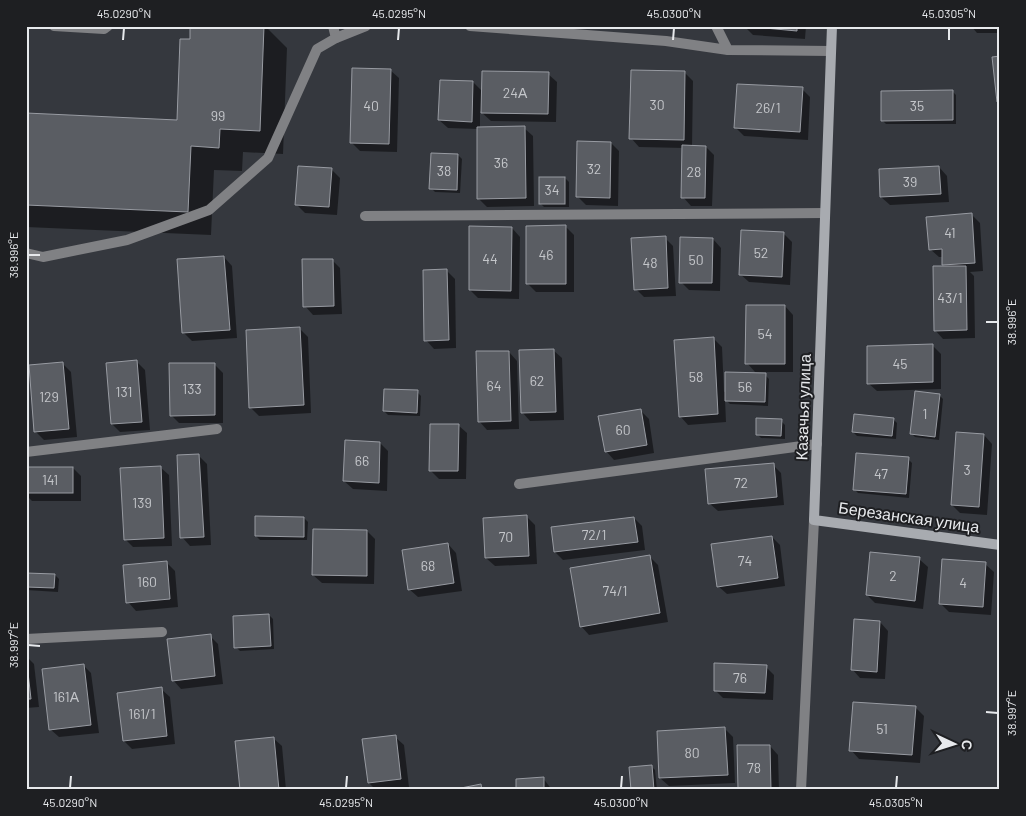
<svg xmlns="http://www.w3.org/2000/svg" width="1026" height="816" viewBox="0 0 1026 816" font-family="Barlow,sans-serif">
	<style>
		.shadow { fill: #0007 }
		.building { fill: #5a5d63; stroke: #989ba2 }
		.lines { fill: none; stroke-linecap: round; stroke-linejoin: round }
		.lane { stroke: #808184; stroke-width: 10 }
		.street { stroke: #808184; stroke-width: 10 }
		.secondary { stroke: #a8abb0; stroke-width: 10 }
		.ticks { fill: none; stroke: #e7e9ec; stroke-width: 2 }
		.labels { text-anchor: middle; stroke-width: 4; stroke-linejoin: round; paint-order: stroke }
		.number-label { font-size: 14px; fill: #c4c6ca }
		.street-label { font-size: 16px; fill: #e7e9ec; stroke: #1e1f22 }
		.neatline { fill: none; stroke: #e7e9ec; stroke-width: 2 }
		.ticks-label { font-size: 12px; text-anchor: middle; fill: #e7e9ec }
	</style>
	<rect width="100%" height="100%" fill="#35383e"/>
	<g class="shadow">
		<path d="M192,26H265L287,48L283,154L243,152L242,171L214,170L211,235L26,227V114L178,121Z"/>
		<path d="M744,26H806L805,39L753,35Z"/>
		<path d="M971,26H1000V33H977Z"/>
		<path d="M390,70L399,78L397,152L360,151L351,142Z"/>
		<path d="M685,73L693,81L692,147H706L714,155L712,206H691L683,197L684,148L639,147L631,138Z"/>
		<path d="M548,74L557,82L556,122L491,121L480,111V128H524L533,136L534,206L487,207L478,198V129L448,128L439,120L473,82L483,92Z"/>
		<path d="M802,89L810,97L808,140L744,136L736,128Z"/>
		<path d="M952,91L956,95V124H886L882,120Z"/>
		<path d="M611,143L619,151L618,206L586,205L578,197Z"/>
		<path d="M458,155L462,159L460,193L435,192L431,188Z"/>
		<path d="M939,167L947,176L949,202L890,205L881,197Z"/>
		<path d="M331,169L340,178L337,215L305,213L296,204Z"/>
		<path d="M565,178L569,182V207H544L540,203Z"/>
		<path d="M971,214L980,223L983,271L970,272L974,276L975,338L943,339L935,330L946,267L943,265V257H939L930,249Z"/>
		<path d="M566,227L574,235V292H536L528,284Z"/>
		<path d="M512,228L520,237L519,299L478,298L470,290Z"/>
		<path d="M783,233L792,242L790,285L749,282L740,274Z"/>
		<path d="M665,238L673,246L676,296L644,297L636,289Z"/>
		<path d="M713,239L721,248L720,291L689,290L681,282Z"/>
		<path d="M224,257L232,266L237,338L192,341L183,332Z"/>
		<path d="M332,260L340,268L342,314L313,315L305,306Z"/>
		<path d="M447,271L455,279L456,348L434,349L426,340Z"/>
		<path d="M785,306L793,315V372H755L747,363Z"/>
		<path d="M300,329L308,337L311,413L259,416L250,407Z"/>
		<path d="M713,338L722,347L724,392L765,375L769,379L768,406L730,404L725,399L726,422L688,425L680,416Z"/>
		<path d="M932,345L941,354V389L877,391L868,383Z"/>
		<path d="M553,350L562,358L564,420L530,421L522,412Z"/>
		<path d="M509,352L517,361L519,429L487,430L479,421Z"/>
		<path d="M136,361L145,370L150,430L120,432L112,424Z"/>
		<path d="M63,364L71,372L77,437L44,440L35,431Z"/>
		<path d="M214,364L223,373V423H179L171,415Z"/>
		<path d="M417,392L421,396L420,416L388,415L384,411Z"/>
		<path d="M939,395L943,399L939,440L915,437L911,433Z"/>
		<path d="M640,410L649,419L654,453L614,460L606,451Z"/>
		<path d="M893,419L897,423L896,439L857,436L853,432Z"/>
		<path d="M781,421L785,425V439L761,438L757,434Z"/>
		<path d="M458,425L467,433L466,479H439L431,471Z"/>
		<path d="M984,435L992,444L987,515L960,513L952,505Z"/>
		<path d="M380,443L388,451L387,491L353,489L344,481Z"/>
		<path d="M199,456L207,464L211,545L190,546L182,537Z"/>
		<path d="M908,459L912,463L909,498L858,493L854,489Z"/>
		<path d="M773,465L781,473L784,505L718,511L709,503Z"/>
		<path d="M160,467L169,475L172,546L133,547L125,539Z"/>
		<path d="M26,468H73L81,476V501H32L26,495Z"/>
		<path d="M527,517L535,525L537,564L495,566L486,558Z"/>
		<path d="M304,518L308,522L307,540H260L256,536Z"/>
		<path d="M634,518L642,526L645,550L563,560L555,552L552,528Z"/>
		<path d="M367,531L375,539L374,584L322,583L313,575Z"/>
		<path d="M772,537L780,545L785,586L727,594L718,586Z"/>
		<path d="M448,544L456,553L462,591L418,597L409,589Z"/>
		<path d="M650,557L658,565L668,622L589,635L581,626Z"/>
		<path d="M919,559L928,567L923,609L875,603L867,595Z"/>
		<path d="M166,562L175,571L178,607L136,611L128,602Z"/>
		<path d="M985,564L994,572L991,615L949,612L941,604Z"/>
		<path d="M26,574L55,575L59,579L58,592L26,590Z"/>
		<path d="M269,615L273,619L274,649L240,651L236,647Z"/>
		<path d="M880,622L888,631L885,679L860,678L852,669Z"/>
		<path d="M210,636L218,644L223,684L181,689L173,680Z"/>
		<path d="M26,656L34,664L39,707L26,708Z"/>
		<path d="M83,665L91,673L99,733L59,737L50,729Z"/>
		<path d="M766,667L774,675L773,700L723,698L715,690Z"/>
		<path d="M161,689L170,697L175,744L132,749L124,741Z"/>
		<path d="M915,707L924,716L920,763L859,759L851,750Z"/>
		<path d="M725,729L733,737L735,783L669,786L660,778Z"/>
		<path d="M395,737L404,745L409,787L376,790L369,783Z"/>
		<path d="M273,738L282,746L286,790H241Z"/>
		<path d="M770,746L778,755L779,790H739Z"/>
		<path d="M651,766L655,770L657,790H632Z"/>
		<path d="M543,778L552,790H518Z"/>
		<path d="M45,788L46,790H27Z"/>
	</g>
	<g class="building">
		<path d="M190,26H264L260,131L220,129L219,148L191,146L188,212L26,205V113L177,120L180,39H190Z"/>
		<path d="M743,26H797V31Z"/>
		<path d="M1000,56V101L997,102L992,57Z"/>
		<path d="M352,68L391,69L389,144L350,143Z"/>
		<path d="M631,70L685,71L684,140L629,139Z"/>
		<path d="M482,71L549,72L548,114L481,113Z"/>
		<path d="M440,80L473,81L472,122L438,120Z"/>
		<path d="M737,84L803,87L800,132L734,128Z"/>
		<path d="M953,90V120L881,121V91Z"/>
		<path d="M525,126L526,198L477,199V127Z"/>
		<path d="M577,141L611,142L610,198L576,197Z"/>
		<path d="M682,145L706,146L705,198H681Z"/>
		<path d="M431,153L458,154L457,190L429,189Z"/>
		<path d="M298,166L332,168L329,207L295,205Z"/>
		<path d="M939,166L941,194L880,197L879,169Z"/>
		<rect x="539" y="177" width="26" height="27"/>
		<path d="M972,213L975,263L942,265V249L929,250L926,217Z"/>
		<path d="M566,225V284H526V226Z"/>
		<path d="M469,226L512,227L511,291L469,290Z"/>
		<path d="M741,230L784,232L782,277L739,275Z"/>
		<path d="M666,236L668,288L634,290L631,238Z"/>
		<path d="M680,237L713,238L712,283H679Z"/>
		<path d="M224,256L230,330L182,333L177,259Z"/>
		<path d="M302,259H333L334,306L303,307Z"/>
		<path d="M933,266H966L967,330L934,331Z"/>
		<path d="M447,269L449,340L424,341L423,270Z"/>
		<path d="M746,305H785V364H745Z"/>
		<path d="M300,327L304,405L249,408L246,330Z"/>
		<path d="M714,337L718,414L679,417L674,340Z"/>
		<path d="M933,344V382L867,384V346Z"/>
		<path d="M554,349L556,412L521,413L519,350Z"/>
		<path d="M476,351H509L511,421L478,422Z"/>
		<path d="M137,360L142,422L111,424L106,363Z"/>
		<path d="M63,362L69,429L34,432L29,365Z"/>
		<path d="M169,363H215V415L170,416Z"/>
		<path d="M725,372L766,373L765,402L725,401Z"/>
		<path d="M384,389L418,390L417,413L383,411Z"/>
		<path d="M915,391L940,394L935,437L910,434Z"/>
		<path d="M641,409L647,445L605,452L598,416Z"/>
		<path d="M854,414L894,418L892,436L852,432Z"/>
		<path d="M756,418L782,419L781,436L756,435Z"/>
		<path d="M430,424H459L458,471H429Z"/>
		<path d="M956,432L984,434L979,507L951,505Z"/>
		<path d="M345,440L380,442L379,483L343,481Z"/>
		<path d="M856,453L909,457L906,494L853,490Z"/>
		<path d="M199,454L204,537L180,538L177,455Z"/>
		<path d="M774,463L777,497L708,504L705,469Z"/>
		<path d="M161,466L164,538L124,540L120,468Z"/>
		<rect x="26" y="467" width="47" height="26"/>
		<path d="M527,515L529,556L485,558L483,518Z"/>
		<path d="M255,516L304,517V537L255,536Z"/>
		<path d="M634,517L638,542L554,552L551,527Z"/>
		<path d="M313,529L367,530V576L312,575Z"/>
		<path d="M772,536L778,578L717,587L711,544Z"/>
		<path d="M448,543L454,583L408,590L402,550Z"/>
		<path d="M870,552L920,557L915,601L866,595Z"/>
		<path d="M650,555L660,613L580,627L570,568Z"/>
		<path d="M942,559L986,562L983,607L939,604Z"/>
		<path d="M167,561L170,599L126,603L123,565Z"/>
		<path d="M26,573L55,574L54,588L26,587Z"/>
		<path d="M269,614L271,646L234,648L233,616Z"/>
		<path d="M854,619L880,621L877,672L851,670Z"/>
		<path d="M211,634L215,676L172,681L167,639Z"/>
		<path d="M26,655L31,699H26Z"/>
		<path d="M714,663L767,665L765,693L714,691Z"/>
		<path d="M84,664L91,725L49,730L42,669Z"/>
		<path d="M162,687L167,736L123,741L117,693Z"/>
		<path d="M853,702L916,706L912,755L849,751Z"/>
		<path d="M725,727L728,775L659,778L657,731Z"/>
		<path d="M396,735L401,779L368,783L362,739Z"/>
		<path d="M274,737L279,790H240L235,741Z"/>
		<path d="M737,745H770L771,790H738Z"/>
		<path d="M652,765L654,790H631L629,767Z"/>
		<path d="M544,777V790H516V779Z"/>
		<path d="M481,784L482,790H461V788Z"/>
	</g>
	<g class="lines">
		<g class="lane">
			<path d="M54,26L104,29L108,26"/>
			<path d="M333,26L336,38"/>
			<path d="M470,26L666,41L728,50"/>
			<path d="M716,26L728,50L831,51"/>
			<path d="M365,216L825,213"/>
			<path d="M26,253L43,257L127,240L209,210L268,158L317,49L336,38L366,26"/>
			<path d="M26,452L217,429"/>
			<path d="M519,484L817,444"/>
			<path d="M26,639L162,632"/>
		</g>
		<path class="street" d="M801,790L814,520"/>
		<path class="secondary" d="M832,26L814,520L1000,545"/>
	</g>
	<path class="ticks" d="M123,40L124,28M398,40L399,28M673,40L674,28M949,40V28M28,255H40M986,322H998M28,645L40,646M986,712L998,713M70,788L71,776M346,788L347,776M621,788L622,776M896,788L897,776"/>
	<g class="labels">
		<g class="number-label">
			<text x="515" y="98">24А</text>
			<text x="657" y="110">30</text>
			<text x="371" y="111">40</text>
			<text x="917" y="111">35</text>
			<text x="768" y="113">26/1</text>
			<text x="218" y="121">99</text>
			<text x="501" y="168">36</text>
			<text x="594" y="174">32</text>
			<text x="444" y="176">38</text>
			<text x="694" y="177">28</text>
			<text x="910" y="187">39</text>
			<text x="552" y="195">34</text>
			<text x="950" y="238">41</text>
			<text x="761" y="258">52</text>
			<text x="546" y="260">46</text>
			<text x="490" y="264">44</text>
			<text x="696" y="265">50</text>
			<text x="650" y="268">48</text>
			<text x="950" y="303">43/1</text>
			<text x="765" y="339">54</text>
			<text x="900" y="369">45</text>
			<text x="696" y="382">58</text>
			<text x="537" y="386">62</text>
			<text x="494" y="391">64</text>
			<text x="745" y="392">56</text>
			<text x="192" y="394">133</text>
			<text x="124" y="397">131</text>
			<text x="49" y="402">129</text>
			<text x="925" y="419">1</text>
			<text x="623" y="435">60</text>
			<text x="362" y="466">66</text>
			<text x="967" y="475">3</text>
			<text x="881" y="479">47</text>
			<text x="50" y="485">141</text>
			<text x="741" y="488">72</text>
			<text x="142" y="508">139</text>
			<text x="594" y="540">72/1</text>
			<text x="506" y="542">70</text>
			<text x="745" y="566">74</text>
			<text x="428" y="571">68</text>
			<text x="893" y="581">2</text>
			<text x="147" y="587">160</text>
			<text x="963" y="588">4</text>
			<text x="615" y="596">74/1</text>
			<text x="740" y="683">76</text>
			<text x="66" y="702">161А</text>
			<text x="142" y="719">161/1</text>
			<text x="882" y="734">51</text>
			<text x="692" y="758">80</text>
			<text x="754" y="773">78</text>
		</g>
		<g class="street-label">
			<text transform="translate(803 407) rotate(-88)" y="6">Казачья улица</text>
			<text transform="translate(909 517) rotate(8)" y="6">Березанская улица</text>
		</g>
	</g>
	<rect width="1026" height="816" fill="none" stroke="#1e1f22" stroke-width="55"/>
	<g transform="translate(954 744) rotate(94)" stroke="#1e1f22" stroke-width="4" paint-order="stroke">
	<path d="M0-4L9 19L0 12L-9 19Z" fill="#e7e9ec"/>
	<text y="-8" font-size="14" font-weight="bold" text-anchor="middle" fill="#e7e9ec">С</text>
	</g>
	<rect x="28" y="28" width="970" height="760" class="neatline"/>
	<g class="ticks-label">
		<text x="124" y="18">45.0290°N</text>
		<text x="399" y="18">45.0295°N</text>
		<text x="674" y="18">45.0300°N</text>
		<text x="949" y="18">45.0305°N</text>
		<text transform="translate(14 255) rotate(-90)" y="4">38.996°E</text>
		<text transform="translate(1012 322) rotate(-90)" y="4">38.996°E</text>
		<text transform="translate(14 645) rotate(-90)" y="4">38.997°E</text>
		<text transform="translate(1012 713) rotate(-90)" y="4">38.997°E</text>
		<text x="70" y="807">45.0290°N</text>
		<text x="346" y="807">45.0295°N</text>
		<text x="621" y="807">45.0300°N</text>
		<text x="896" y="807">45.0305°N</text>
	</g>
</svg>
